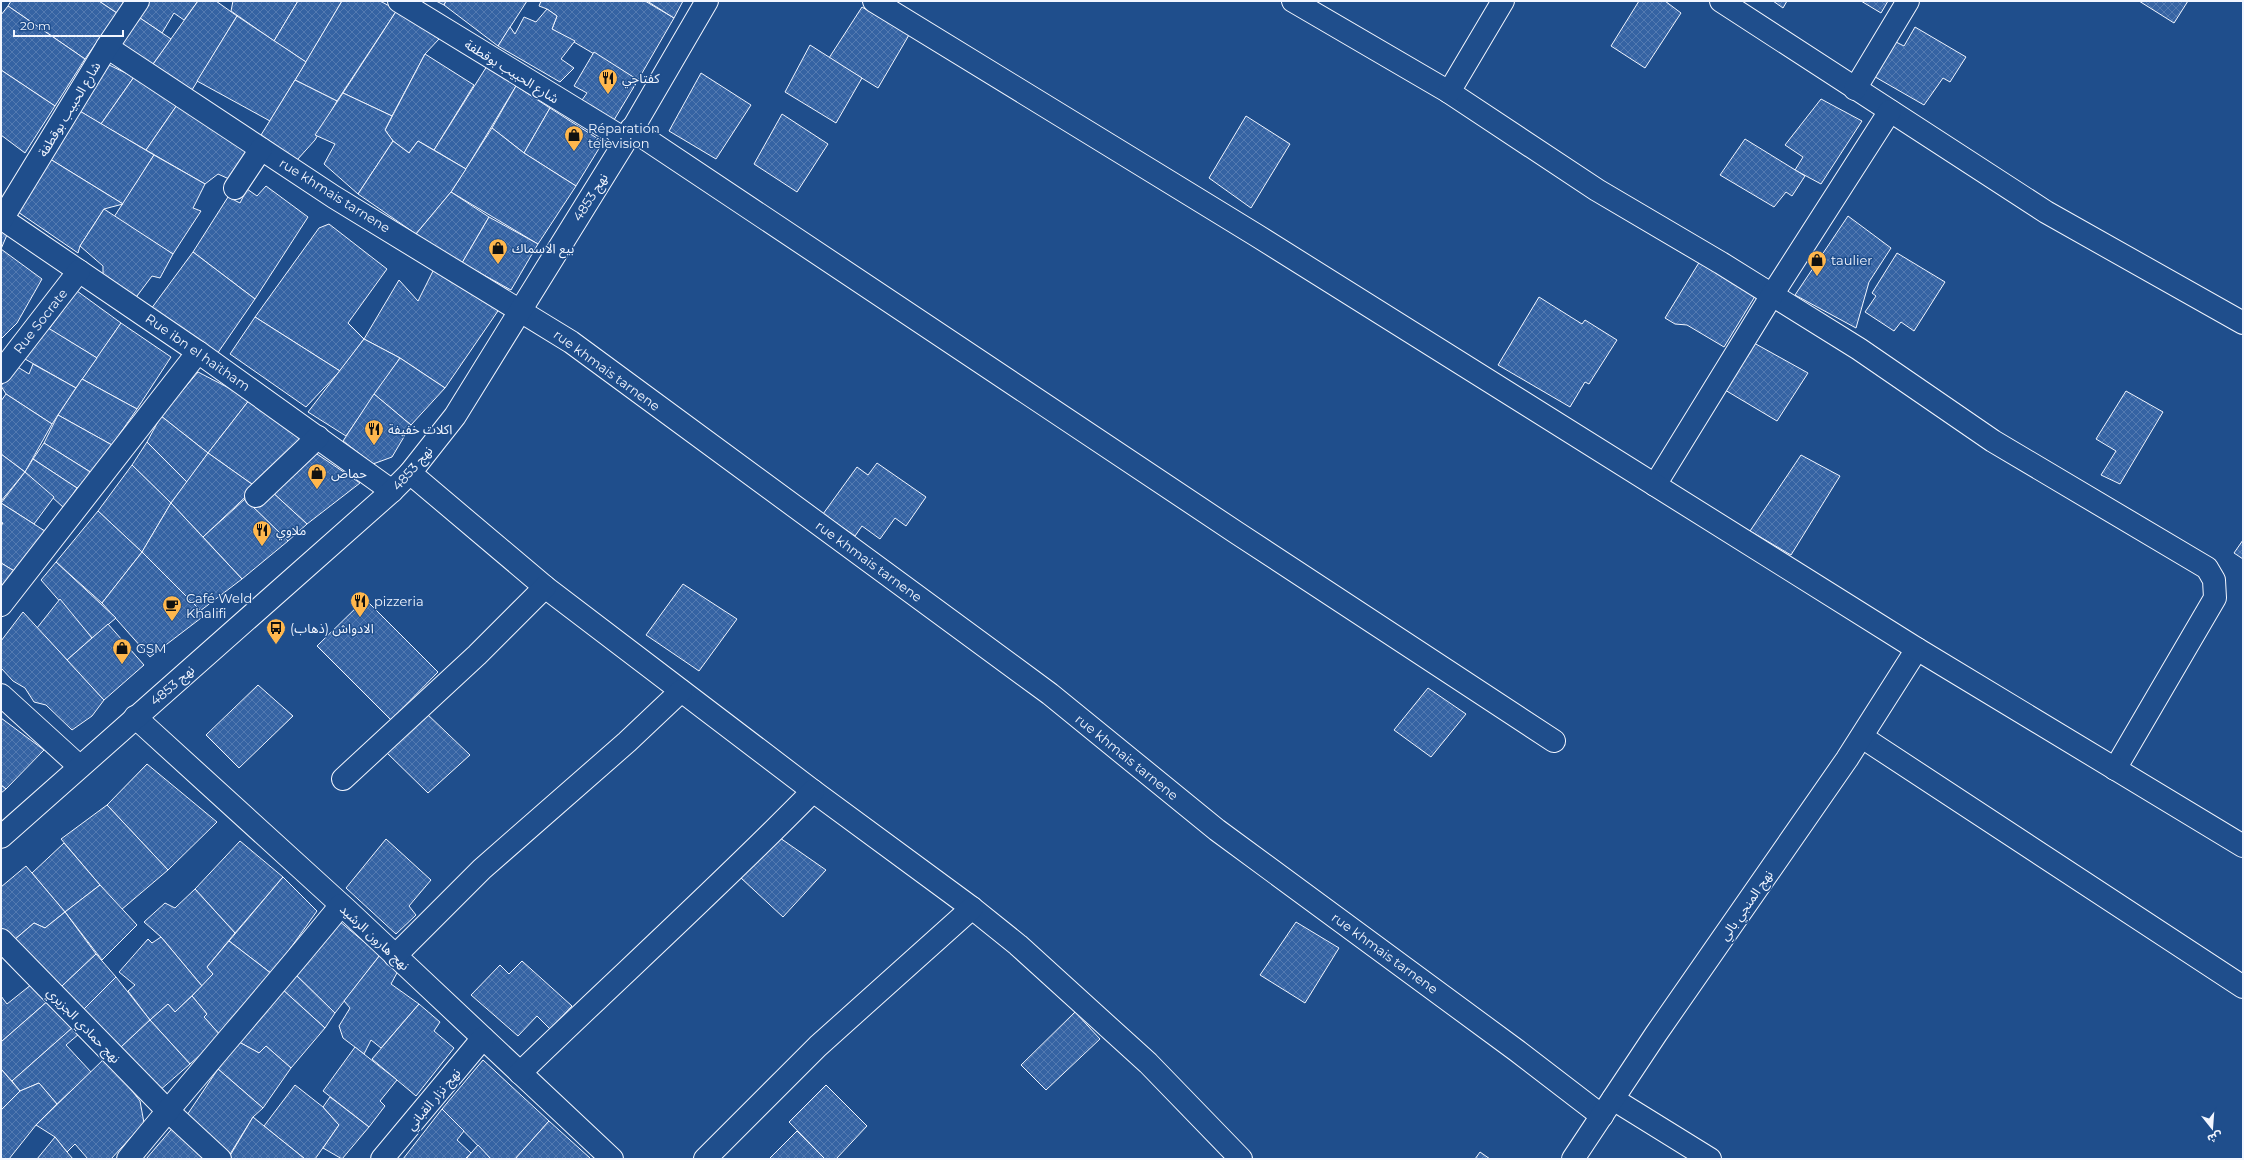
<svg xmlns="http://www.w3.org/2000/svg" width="2244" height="1160" viewBox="0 0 2244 1160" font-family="Montserrat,'Noto Sans Arabic',sans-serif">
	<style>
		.building { fill: url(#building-cross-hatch); stroke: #f2f6ff }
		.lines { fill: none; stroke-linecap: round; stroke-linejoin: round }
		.street-casing { stroke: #f2f6ff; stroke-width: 24 }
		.secondary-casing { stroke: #f2f6ff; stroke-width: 24 }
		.street { stroke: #1f4e8c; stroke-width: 22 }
		.secondary { stroke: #1f4e8c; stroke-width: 22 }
		.labels { text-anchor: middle; stroke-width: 3; stroke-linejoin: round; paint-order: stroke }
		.street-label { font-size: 13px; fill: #f2f6ff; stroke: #1f4e8c }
		.poi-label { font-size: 13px; fill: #f2f6ff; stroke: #1f4e8c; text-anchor: start }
	</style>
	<defs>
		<pattern id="building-cross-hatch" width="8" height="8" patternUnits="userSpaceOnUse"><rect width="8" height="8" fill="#3563a3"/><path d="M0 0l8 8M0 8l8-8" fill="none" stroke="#537ab1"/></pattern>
	</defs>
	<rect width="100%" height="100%" fill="#1f4e8c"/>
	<g class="building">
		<path d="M11,1H99L117,13L85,59L8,6Z"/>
		<path d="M99,1H124L117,13Z"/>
		<path d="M147,1H198L184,20L174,13L162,33L137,16Z"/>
		<path d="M198,1H216L237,16L192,90L153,64Z"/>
		<path d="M233,1H298L274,41L231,11Z"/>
		<path d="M298,1H342L306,62L274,41Z"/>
		<path d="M342,1H380L397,10L337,101L295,80Z"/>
		<path d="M436,1H446L444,5Z"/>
		<path d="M446,1H527L498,46L444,5Z"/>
		<path d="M541,1H645L674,18L638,80L552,29L557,16L547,9L539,6Z"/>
		<path d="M647,1H683L674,18Z"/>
		<path d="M1639,1H1665L1681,13L1645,68L1611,46Z"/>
		<path d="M1773,1H1787L1783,8Z"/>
		<path d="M1861,1H1888L1881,13Z"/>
		<path d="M2139,1H2188L2174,23Z"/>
		<path d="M8,6L85,59L55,106L1,70V15Z"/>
		<path d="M862,7L909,35L878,88L829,58Z"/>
		<path d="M547,9L557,16L552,29L575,41L561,59L574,68L560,82L498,46L510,27L515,34L524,17L536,22Z"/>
		<path d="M397,10L439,39L425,54L392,116L343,93Z"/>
		<path d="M137,16L171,39L153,64L115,47Z"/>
		<path d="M237,16L306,62L270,121L197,81Z"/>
		<path d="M1915,27L1966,57L1950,82L1943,78L1924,105L1870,74L1892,40L1904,46Z"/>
		<path d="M810,45L862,78L836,123L785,92Z"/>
		<path d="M594,52L638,80L614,120L582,100L587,93L574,86Z"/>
		<path d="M425,54L474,85L434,150L418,141L409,153L393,141L385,130Z"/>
		<path d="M107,64L134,77L101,124L78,110Z"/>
		<path d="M487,66L516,86L466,169L434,150Z"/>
		<path d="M1,70L55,106L25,153L1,135Z"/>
		<path d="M701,73L751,105L716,159L669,131Z"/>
		<path d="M134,77L177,105L146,150L101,124Z"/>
		<path d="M295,80L337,101L315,140L297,160L261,135Z"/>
		<path d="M516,86L550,108L524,153L492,128Z"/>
		<path d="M343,93L392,116L385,130L393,141L358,194L324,164L335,144L315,135Z"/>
		<path d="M1821,99L1862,121L1821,184L1795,170L1803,157L1785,145Z"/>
		<path d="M177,105L248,149L229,179L218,174L205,184L146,150Z"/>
		<path d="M550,108L603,142L576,186L524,153Z"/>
		<path d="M78,110L154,155L123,204L50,159Z"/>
		<path d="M782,114L828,144L797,192L754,164Z"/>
		<path d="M1246,116L1290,144L1251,208L1209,178Z"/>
		<path d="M492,128L524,153L576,186L538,244L451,192Z"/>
		<path d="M1745,139L1805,176L1792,196L1786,192L1774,207L1720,175Z"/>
		<path d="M393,141L409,153L418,141L466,169L451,192L416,234L358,194Z"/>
		<path d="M154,155L205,184L193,208L201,211L173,254L114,217Z"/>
		<path d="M50,159L123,204L104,209L80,246L78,253L18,212Z"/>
		<path d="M266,186L308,217L255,299L193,252L228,197L240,203L247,189L257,196Z"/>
		<path d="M451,192L489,217L462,263L416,234Z"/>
		<path d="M104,209L173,254L160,278L152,276L134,300L103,276V266L80,246Z"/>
		<path d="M1848,216L1891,248L1869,282L1856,328L1795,295Z"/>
		<path d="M489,217L538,244L511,290L462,263Z"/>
		<path d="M1,224L9,230L1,249Z"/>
		<path d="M329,224L387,269L348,323L364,339L340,371L255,317L319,228Z"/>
		<path d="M1,249L42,279L17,323L1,339Z"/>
		<path d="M193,252L255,299L217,354L151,309Z"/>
		<path d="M1897,253L1945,282L1914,331L1901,322L1894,331L1865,312L1876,296L1872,293Z"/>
		<path d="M1700,261L1757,293L1724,347L1687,325L1675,324L1665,318Z"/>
		<path d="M436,265L500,308L445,388L400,358L364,339L399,280L418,301Z"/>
		<path d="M77,291L121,323L97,358L49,329Z"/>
		<path d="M1539,297L1582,324L1585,320L1617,340L1589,384L1585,382L1570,407L1498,365Z"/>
		<path d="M255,317L340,371L306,407L230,354Z"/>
		<path d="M121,323L171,357L137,409L82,379Z"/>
		<path d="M45,326L97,358L76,388L25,359Z"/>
		<path d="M364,339L400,358L346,436L308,412Z"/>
		<path d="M1754,343L1808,373L1777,421L1725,390Z"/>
		<path d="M400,358L445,388L411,425L374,394Z"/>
		<path d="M33,364L76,388L52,424L6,394L1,386L16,366L29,374Z"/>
		<path d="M198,372L250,399L208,453L161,416Z"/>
		<path d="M82,379L137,409L112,445L58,415Z"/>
		<path d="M2126,391L2163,412L2120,484L2101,475L2116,451L2096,439Z"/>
		<path d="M6,394L52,424L25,472L1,454V401Z"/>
		<path d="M374,394L411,425L392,457L373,464L343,441Z"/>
		<path d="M250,399L304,440L256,487L208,453Z"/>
		<path d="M58,415L112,445L92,473L44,443Z"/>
		<path d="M161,416L208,453L187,482L147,442Z"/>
		<path d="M147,442L187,482L171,503L132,465Z"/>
		<path d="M44,443L92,473L77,488L33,459Z"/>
		<path d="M314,452L360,483L307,524L271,491Z"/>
		<path d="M208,453L256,487L203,537L171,503Z"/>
		<path d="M1,454L25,472L1,501Z"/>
		<path d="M1801,455L1840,476L1791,555L1750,531Z"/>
		<path d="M33,459L77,488L64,508L25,472Z"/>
		<path d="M877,463L926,497L906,526L895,518L880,539L862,526L855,536L823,514L857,467L868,475Z"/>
		<path d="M132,465L171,503L142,552L98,511Z"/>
		<path d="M25,472L54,497L34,524L1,503Z"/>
		<path d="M271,491L307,524L288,541L254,508Z"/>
		<path d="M245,499L288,541L242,579L203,537Z"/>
		<path d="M1,503L48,533L16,572L1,563V526L3,523L1,522Z"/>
		<path d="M171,503L242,579L200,611L142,552Z"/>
		<path d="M98,511L142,552L102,603L56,562Z"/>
		<path d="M2243,540V559L2234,553Z"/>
		<path d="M142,552L205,615L150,657L102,603Z"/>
		<path d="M56,562L116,618L92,638L41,580Z"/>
		<path d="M1,563L16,572L1,590Z"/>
		<path d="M683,584L737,619L699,671L646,635Z"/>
		<path d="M60,599L92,638L67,660L37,628Z"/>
		<path d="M365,599L438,672L391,720L317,646Z"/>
		<path d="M23,612L104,700L92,716L72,730L46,705L34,702L25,688L13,681L1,668V641Z"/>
		<path d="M108,624L144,665L104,700L67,660Z"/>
		<path d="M258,685L293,716L239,768L206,735Z"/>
		<path d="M1428,688L1466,714L1431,757L1394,730Z"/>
		<path d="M425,712L470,755L428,793L384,750Z"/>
		<path d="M1,718L44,750L6,789L1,785Z"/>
		<path d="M147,764L217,822L168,870L107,805Z"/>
		<path d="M1,785L6,789L1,793Z"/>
		<path d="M107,805L168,870L121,910L61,839Z"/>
		<path d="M780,838L826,870L783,917L741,878Z"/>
		<path d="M386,839L431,880L409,906L416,915L396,934L346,888Z"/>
		<path d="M240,841L283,877L235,933L195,889Z"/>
		<path d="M64,843L100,885L65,912L32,873Z"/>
		<path d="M26,866L65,912L45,928L34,923L8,945L1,936V887Z"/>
		<path d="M283,877L317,911L272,974L229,941Z"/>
		<path d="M100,885L137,925L102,960L65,912Z"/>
		<path d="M195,889L235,933L207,967L213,974L202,986L161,937L144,922L165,903L175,908Z"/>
		<path d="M65,912L96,954L62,986L13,941L34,923L45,928Z"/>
		<path d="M339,921L380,955L335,1013L294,973Z"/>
		<path d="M1296,922L1339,948L1305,1003L1260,975Z"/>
		<path d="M161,937L202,986L175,1012L168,1004L150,1020L128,991L135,985L119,972L148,939L152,943Z"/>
		<path d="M229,941L272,974L221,1036L204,1017L207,1014L192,996L213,974L207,967Z"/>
		<path d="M96,954L116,977L83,1010L62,986Z"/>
		<path d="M380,955L398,971L391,984L419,1004L381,1048L371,1040L364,1054L343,1038L339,1026L350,1008L344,1001Z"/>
		<path d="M522,961L572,1006L550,1029L537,1016L518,1036L471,995L500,965L509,974Z"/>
		<path d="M294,973L335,1013L325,1028L282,989Z"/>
		<path d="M116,977L150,1020L120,1048L83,1010Z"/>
		<path d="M32,984L49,1000L1,1042V996L7,1004Z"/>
		<path d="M282,989L325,1028L291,1068L266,1046L259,1053L239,1042Z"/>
		<path d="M192,996L207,1014L204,1017L221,1036L190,1064L150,1020L168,1004L175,1012Z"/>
		<path d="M49,1000L72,1028L12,1081L1,1069V1042Z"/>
		<path d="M419,1004L440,1022L434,1031L454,1048L416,1096L372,1059Z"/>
		<path d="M1075,1012L1100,1039L1046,1090L1021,1065Z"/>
		<path d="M150,1020L190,1064L159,1091L120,1048Z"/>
		<path d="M72,1028L79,1034L66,1045L91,1072L57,1104L39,1083L20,1091L12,1081Z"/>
		<path d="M239,1042L259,1053L266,1046L291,1068L263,1108L218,1069Z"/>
		<path d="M355,1047L397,1080L380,1101L385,1106L369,1127L323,1091Z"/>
		<path d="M106,1057L140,1101L144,1123L111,1159H88L75,1144L67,1152L55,1137L36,1125Z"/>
		<path d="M483,1060L549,1121L515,1159H491L442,1109Z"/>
		<path d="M1,1069L20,1091L1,1110Z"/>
		<path d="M218,1069L263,1108L253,1117L227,1159L185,1118Z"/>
		<path d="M39,1083L57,1104L36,1125L9,1159H1V1110L20,1091Z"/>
		<path d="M295,1085L323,1107L339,1125L315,1159H305L264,1126Z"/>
		<path d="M826,1085L867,1126L836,1159H825L789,1122Z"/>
		<path d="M330,1097L369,1127L342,1159L323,1148L339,1125L323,1107Z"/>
		<path d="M442,1109L464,1131L457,1140L471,1153L465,1159H403Z"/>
		<path d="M253,1117L264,1126L305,1159H228Z"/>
		<path d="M549,1121L590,1158V1159H515Z"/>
		<path d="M175,1125L208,1159H146Z"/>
		<path d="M797,1131L825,1159H769Z"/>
		<path d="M55,1137L67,1152L73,1159H37Z"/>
		<path d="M478,1145L491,1159H466Z"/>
		<path d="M1480,1152L1490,1159H1475Z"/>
	</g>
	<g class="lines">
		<defs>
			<g id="street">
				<path d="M399,1L626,140"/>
				<path d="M1293,1L1449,92L1597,190L1721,263L1859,349L1993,441L2207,568L2214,580L2215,598L2115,769"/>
				<path d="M1721,1L2046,212L2243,323"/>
				<path d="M107,47L334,197L571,342L1050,694L1217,830L1516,1050L1602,1116"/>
				<path d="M1855,89L1908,1"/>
				<path d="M1449,92L1503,1"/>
				<path d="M631,129L1237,533L1554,741"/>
				<path d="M235,188L261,149"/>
				<path d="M1,218L198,352L392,491"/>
				<path d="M2,219L107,47L138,1"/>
				<path d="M1,372L79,271"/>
				<path d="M410,473L545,587L813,791L972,908L1018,945L1148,1063L1241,1159"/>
				<path d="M1655,485L1772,295L1890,111"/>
				<path d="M256,496L318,437"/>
				<path d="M1,605L198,352"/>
				<path d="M1,695L79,766"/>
				<path d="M135,717L348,911L612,1159"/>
				<path d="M1862,737L2243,987"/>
				<path d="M343,779L477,655L545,587"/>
				<path d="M1,940L167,1110L220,1159"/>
				<path d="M395,956L482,869L627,742L681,691"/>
				<path d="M520,1073C617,979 718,888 813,791"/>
				<path d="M1613,1099L1710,1159"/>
				<path d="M128,1159C198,1073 271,991 341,905"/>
				<path d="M382,1159L483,1038"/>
				<path d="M705,1159L818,1046L972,908"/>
				<path d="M1573,1159L1656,1034L1847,759L1917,649"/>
			</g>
			<g id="secondary">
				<path d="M874,1L1256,235L1917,649L2243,846"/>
				<path d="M1,837L392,491L410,473L455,416L626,140L707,1"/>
			</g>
		</defs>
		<use href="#street" class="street-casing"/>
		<use href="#secondary" class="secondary-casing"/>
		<use href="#street" class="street"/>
		<use href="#secondary" class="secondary"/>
	</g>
	<defs>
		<symbol id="restaurant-pin" viewBox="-11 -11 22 30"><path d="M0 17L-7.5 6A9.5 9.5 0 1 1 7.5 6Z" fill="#ffb74d" stroke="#1f4e8c"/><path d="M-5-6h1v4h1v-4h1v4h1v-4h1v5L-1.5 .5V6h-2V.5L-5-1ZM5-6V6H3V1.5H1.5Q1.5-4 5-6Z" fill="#111"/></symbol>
		<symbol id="shop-pin" viewBox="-11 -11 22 30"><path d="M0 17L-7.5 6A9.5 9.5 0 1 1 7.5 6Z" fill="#ffb74d" stroke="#1f4e8c"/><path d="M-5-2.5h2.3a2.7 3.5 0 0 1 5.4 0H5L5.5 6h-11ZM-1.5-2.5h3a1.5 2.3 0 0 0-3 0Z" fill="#111"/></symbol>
		<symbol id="cafe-pin" viewBox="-11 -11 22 30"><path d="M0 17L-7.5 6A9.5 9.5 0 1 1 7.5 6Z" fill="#ffb74d" stroke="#1f4e8c"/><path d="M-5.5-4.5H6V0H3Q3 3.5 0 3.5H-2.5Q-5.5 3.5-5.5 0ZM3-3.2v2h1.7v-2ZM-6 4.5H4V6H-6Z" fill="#111"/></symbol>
		<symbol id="bus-pin" viewBox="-11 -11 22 30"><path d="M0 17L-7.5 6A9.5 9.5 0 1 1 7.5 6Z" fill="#ffb74d" stroke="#1f4e8c"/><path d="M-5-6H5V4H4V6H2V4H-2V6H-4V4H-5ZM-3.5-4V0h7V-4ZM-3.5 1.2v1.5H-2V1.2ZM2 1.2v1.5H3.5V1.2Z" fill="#111"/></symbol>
	</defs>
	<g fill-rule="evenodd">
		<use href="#restaurant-pin" x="597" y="67" width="22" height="30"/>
		<use href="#shop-pin" x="563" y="124" width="22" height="30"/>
		<use href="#shop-pin" x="487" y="237" width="22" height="30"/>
		<use href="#shop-pin" x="1806" y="249" width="22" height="30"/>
		<use href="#restaurant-pin" x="363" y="418" width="22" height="30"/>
		<use href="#shop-pin" x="306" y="462" width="22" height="30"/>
		<use href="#restaurant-pin" x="251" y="519" width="22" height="30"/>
		<use href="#restaurant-pin" x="349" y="590" width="22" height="30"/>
		<use href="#cafe-pin" x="161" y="594" width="22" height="30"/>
		<use href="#bus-pin" x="265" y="617" width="22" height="30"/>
		<use href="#shop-pin" x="111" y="637" width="22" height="30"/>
	</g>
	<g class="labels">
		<g class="street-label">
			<text transform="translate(512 71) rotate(32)" y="5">شارع الحبيب بوقطفة</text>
			<text transform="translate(69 109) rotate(-59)" y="5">شارع الحبيب بوقطفة</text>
			<text transform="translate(335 195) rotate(32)" y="5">rue khmais tarnene</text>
			<text transform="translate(590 197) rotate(-58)" y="5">نهج 4853</text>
			<text transform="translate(40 321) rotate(-52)" y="5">Rue Socrate</text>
			<text transform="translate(198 352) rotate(35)" y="5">Rue ibn el haitham</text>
			<text transform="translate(607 370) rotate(36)" y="5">rue khmais tarnene</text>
			<text transform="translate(412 468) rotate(-49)" y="5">نهج 4853</text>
			<text transform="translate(869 561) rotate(36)" y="5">rue khmais tarnene</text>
			<text transform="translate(172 685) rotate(-41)" y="5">نهج 4853</text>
			<text transform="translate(1127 757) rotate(39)" y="5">rue khmais tarnene</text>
			<text transform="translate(1746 905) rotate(-55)" y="5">نهج المنجي بالي</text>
			<text transform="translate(375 937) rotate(43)" y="5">نهج هارون الرشيد</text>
			<text transform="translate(1385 953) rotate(36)" y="5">rue khmais tarnene</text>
			<text transform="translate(84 1025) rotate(46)" y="5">نهج حمادي الجزيري</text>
			<text transform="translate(433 1099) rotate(-50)" y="5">نهج نزار القباني</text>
		</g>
		<g class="poi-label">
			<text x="622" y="83">كفتاجي</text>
			<text x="588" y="133">Réparation<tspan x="588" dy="15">télèvision</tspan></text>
			<text x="512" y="253">بيع الاسماك</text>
			<text x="1831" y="265">taulier</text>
			<text x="388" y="434">اكلات خفيفة</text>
			<text x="331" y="478">حماص</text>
			<text x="276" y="535">ملاوي</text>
			<text x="186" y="603">Café Weld<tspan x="186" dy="15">Khalifi</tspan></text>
			<text x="374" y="606">pizzeria</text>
			<text x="290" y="633">الادواش (ذهاب)</text>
			<text x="136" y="653">GSM</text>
		</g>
	</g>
	<rect width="2244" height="1160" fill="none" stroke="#f2f6ff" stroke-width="4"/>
	<g transform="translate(2212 1128) rotate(163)" stroke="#1f4e8c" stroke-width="3" paint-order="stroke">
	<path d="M0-3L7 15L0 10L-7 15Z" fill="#f2f6ff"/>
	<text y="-6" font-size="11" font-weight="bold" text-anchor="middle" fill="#f2f6ff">ش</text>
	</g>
	<path d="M14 30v6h109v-6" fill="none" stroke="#f2f6ff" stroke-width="2"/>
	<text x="20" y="30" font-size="12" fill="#f2f6ff" stroke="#1f4e8c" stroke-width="3" paint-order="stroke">20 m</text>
</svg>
